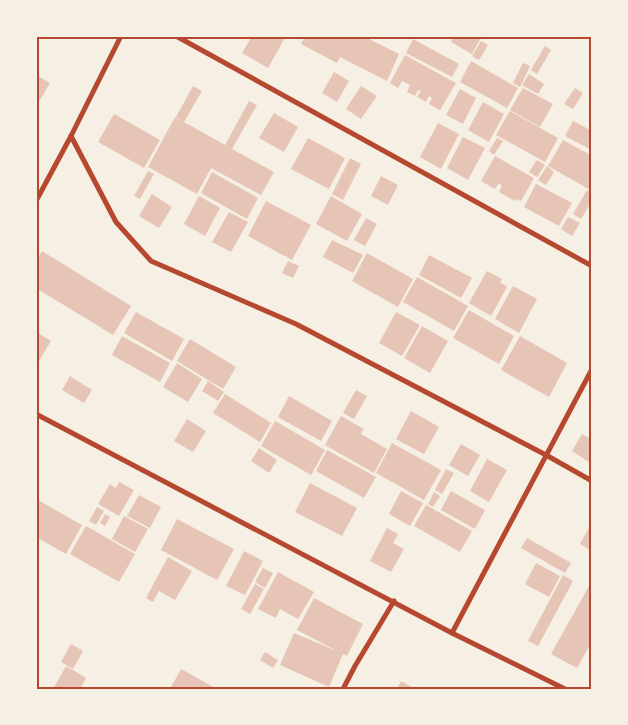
<svg xmlns="http://www.w3.org/2000/svg" width="628" height="725" viewBox="0 0 628 725" font-family="'Asap Condensed',sans-serif">
	<style>
		.building { fill: #e6c5b7 }
		.lines { fill: none; stroke-linecap: round; stroke-linejoin: round }
		.minor { stroke: #b5482f; stroke-width: 5 }
		.neatline { fill: none; stroke: #b5482f; stroke-width: 2 }
	</style>
	<rect width="100%" height="100%" fill="#f6efe4"/>
	<g class="building">
		<path d="M252,36H286L268,68L242,53Z"/>
		<path d="M305,36H363L399,54L387,81L340,57L337,63L301,44Z"/>
		<path d="M454,36H482L472,54L451,42Z"/>
		<path d="M413,39L459,64L452,77L406,53Z"/>
		<path d="M481,41L488,45L479,60L472,56Z"/>
		<path d="M545,46L551,50L537,74L531,70Z"/>
		<path d="M405,55L456,83L440,110L429,104L432,98L429,96L426,102L417,97L421,91L418,90L415,96L407,92L410,85L402,81L398,88L390,83Z"/>
		<path d="M471,61L518,88L507,108L460,82Z"/>
		<path d="M523,63L530,66L520,87L513,83Z"/>
		<path d="M334,72L349,81L337,102L322,93Z"/>
		<path d="M529,74L544,84L538,94L522,85Z"/>
		<path d="M36,75L50,83L40,100L36,98Z"/>
		<path d="M193,86L202,91L184,122L176,117Z"/>
		<path d="M361,86L377,96L361,119L346,109Z"/>
		<path d="M523,88L553,104L540,127L510,110Z"/>
		<path d="M575,88L583,93L573,109L564,104Z"/>
		<path d="M460,89L476,98L463,124L446,115Z"/>
		<path d="M249,101L257,105L232,149L274,172L261,195L211,168L197,194L148,167L175,117L225,145Z"/>
		<path d="M483,102L504,114L489,142L468,130Z"/>
		<path d="M510,111L558,138L545,162L496,135Z"/>
		<path d="M274,113L298,127L284,152L259,138Z"/>
		<path d="M114,114L160,140L144,168L98,142Z"/>
		<path d="M573,121L592,131V150L565,136Z"/>
		<path d="M438,123L459,134L441,169L420,157Z"/>
		<path d="M463,137L485,148L468,180L447,168Z"/>
		<path d="M308,138L345,158L329,189L291,169Z"/>
		<path d="M497,138L503,141L494,155L489,151Z"/>
		<path d="M563,140L592,156V191L548,166Z"/>
		<path d="M495,156L534,178L521,201L516,199L515,201L499,192L502,186L499,183L495,189L481,181Z"/>
		<path d="M350,158L361,164L343,200L332,194Z"/>
		<path d="M537,160L545,165L537,177L529,172Z"/>
		<path d="M547,166L554,172L546,185L538,180Z"/>
		<path d="M148,171L154,174L140,199L134,196Z"/>
		<path d="M212,172L258,198L247,219L201,193Z"/>
		<path d="M381,176L398,185L388,205L371,196Z"/>
		<path d="M536,184L572,203L559,226L524,207Z"/>
		<path d="M587,190L592,193V201L581,219L573,214Z"/>
		<path d="M152,194L172,207L159,228L139,216Z"/>
		<path d="M199,196L220,208L205,236L184,224Z"/>
		<path d="M331,196L362,214L347,241L316,224Z"/>
		<path d="M266,201L311,225L292,260L248,236Z"/>
		<path d="M229,212L248,222L231,252L212,242Z"/>
		<path d="M568,217L580,223L572,236L561,229Z"/>
		<path d="M366,218L377,224L365,246L354,240Z"/>
		<path d="M332,240L363,255L353,273L323,257Z"/>
		<path d="M42,251L131,306L113,335L36,288V261Z"/>
		<path d="M367,253L413,279L398,307L352,281Z"/>
		<path d="M429,255L472,278L461,298L419,275Z"/>
		<path d="M288,261L299,266L293,278L282,273Z"/>
		<path d="M487,271L502,279L500,282L507,287L491,316L469,303Z"/>
		<path d="M417,277L468,306L454,331L403,302Z"/>
		<path d="M513,286L537,299L519,333L495,319Z"/>
		<path d="M469,310L514,336L499,364L453,338Z"/>
		<path d="M136,312L184,339L172,361L124,333Z"/>
		<path d="M396,312L420,325L402,356L379,343Z"/>
		<path d="M422,326L448,341L430,373L404,358Z"/>
		<path d="M36,332L51,341L36,366Z"/>
		<path d="M122,336L170,363L160,382L112,355Z"/>
		<path d="M520,336L567,363L549,397L501,370Z"/>
		<path d="M190,339L236,367L223,389L177,361Z"/>
		<path d="M177,363L202,379L188,402L163,387Z"/>
		<path d="M70,376L92,390L84,403L62,390Z"/>
		<path d="M208,381L224,392L218,401L202,391Z"/>
		<path d="M356,390L367,396L354,419L343,413Z"/>
		<path d="M225,394L271,423L260,442L213,413Z"/>
		<path d="M289,396L332,421L321,441L278,417Z"/>
		<path d="M411,411L439,427L424,454L396,439Z"/>
		<path d="M341,416L364,429L361,434L387,449L374,473L325,445Z"/>
		<path d="M187,419L206,431L193,452L174,441Z"/>
		<path d="M275,421L325,450L311,475L261,446Z"/>
		<path d="M582,434L592,440V464L572,451Z"/>
		<path d="M392,443L441,470L424,500L376,473Z"/>
		<path d="M461,444L480,455L468,476L449,465Z"/>
		<path d="M259,448L277,460L269,473L251,461Z"/>
		<path d="M327,450L376,477L364,498L316,471Z"/>
		<path d="M487,459L507,470L489,502L470,491Z"/>
		<path d="M446,469L454,473L442,494L435,490Z"/>
		<path d="M119,482L134,490L119,516L98,504L110,484L116,488Z"/>
		<path d="M310,483L357,508L342,536L295,512Z"/>
		<path d="M401,491L423,503L410,526L389,514Z"/>
		<path d="M451,491L485,510L475,529L441,510Z"/>
		<path d="M434,492L440,496L433,507L428,504Z"/>
		<path d="M139,495L161,507L150,528L127,516Z"/>
		<path d="M36,499L82,525L66,554L36,537Z"/>
		<path d="M426,505L472,531L460,552L414,526Z"/>
		<path d="M97,507L104,511L96,525L89,521Z"/>
		<path d="M105,514L110,517L105,526L100,523Z"/>
		<path d="M124,516L148,529L135,552L112,539Z"/>
		<path d="M177,519L234,549L217,580L161,550Z"/>
		<path d="M592,522V551L580,544Z"/>
		<path d="M86,526L135,554L119,582L70,554Z"/>
		<path d="M387,528L398,534L393,543L404,549L391,572L370,561Z"/>
		<path d="M527,538L571,563L565,573L521,548Z"/>
		<path d="M244,551L263,561L245,595L226,586Z"/>
		<path d="M168,557L192,571L175,600L159,591L153,602L146,598Z"/>
		<path d="M536,563L560,576L549,597L525,584Z"/>
		<path d="M263,568L273,573L265,588L255,582Z"/>
		<path d="M278,572L314,592L298,619L280,609L276,618L258,609Z"/>
		<path d="M563,575L573,581L538,646L528,641Z"/>
		<path d="M255,584L264,589L250,614L241,609Z"/>
		<path d="M589,586L592,588V641L577,668L551,654Z"/>
		<path d="M314,598L363,624L347,656L343,654L329,687L280,665L294,633L339,652L297,630Z"/>
		<path d="M71,644L83,651L73,669L61,662Z"/>
		<path d="M265,652L278,660L273,668L260,660Z"/>
		<path d="M66,666L86,678L80,689H53Z"/>
		<path d="M181,669L217,689H170Z"/>
		<path d="M401,681L415,689H397Z"/>
	</g>
	<g class="lines">
		<g class="minor">
			<path d="M176,36L592,266"/>
			<path d="M71,136L116,222L151,261L296,324L546,455L592,481"/>
			<path d="M36,201L71,136L121,36"/>
			<path d="M36,414L452,633L565,689"/>
			<path d="M452,633L592,369"/>
			<path d="M343,689L355,666L394,601"/>
		</g>
	</g>
	<rect width="628" height="725" fill="none" stroke="#f6efe4" stroke-width="75"/>
	<rect x="38" y="38" width="552" height="650" class="neatline"/>
</svg>
